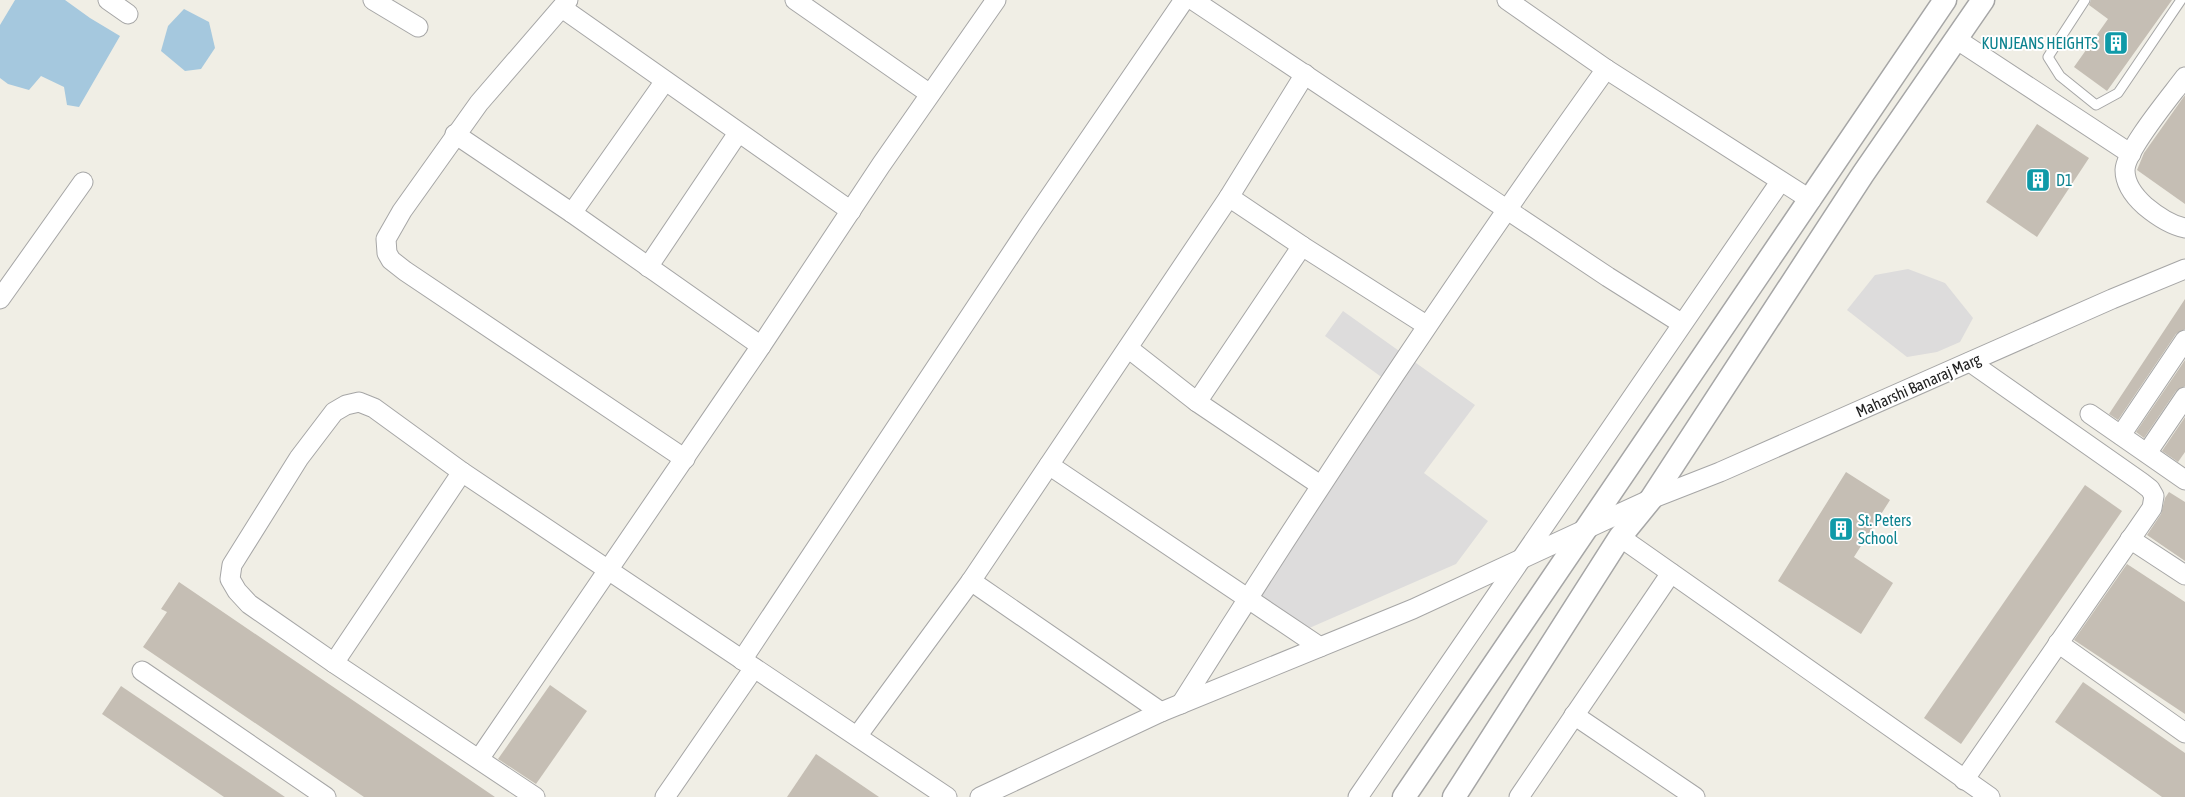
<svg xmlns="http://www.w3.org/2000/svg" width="2185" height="797" viewBox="0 0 2185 797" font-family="'Asap Condensed',sans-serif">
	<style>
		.residential { fill: #dddcdc }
		.water { fill: #a5c8de }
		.building { fill: #c5beb4 }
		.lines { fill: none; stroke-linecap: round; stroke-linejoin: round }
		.service-casing { stroke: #a6a6a6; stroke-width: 11 }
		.minor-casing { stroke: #a6a6a6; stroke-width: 21 }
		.tertiary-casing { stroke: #a6a6a6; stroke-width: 25 }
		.service { stroke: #fff; stroke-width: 9 }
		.minor { stroke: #fff; stroke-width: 19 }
		.tertiary { stroke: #fff; stroke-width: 22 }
		.labels { text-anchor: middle; stroke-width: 4; stroke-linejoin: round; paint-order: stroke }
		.culture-label { font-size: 16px; fill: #0d838f; stroke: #fff; text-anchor: start }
		.street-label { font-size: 16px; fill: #1f1f1f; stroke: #fff }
	</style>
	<rect width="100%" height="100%" fill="#f0eee5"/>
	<g class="residential">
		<path d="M1908,269L1945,283L1973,318L1960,342L1937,352L1907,357L1847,310L1875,275Z"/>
		<path d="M1343,311L1475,405L1424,473L1488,521L1456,564L1291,636L1239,599L1391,384L1325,336Z"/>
	</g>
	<g class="water">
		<path d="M15,0H65L90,18L120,36L79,107L67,105L64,87L41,76L29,90L8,84L0,78V25Z"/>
		<path d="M184,9L209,22L215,48L201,69L185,71L161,51L168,26Z"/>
	</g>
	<g class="building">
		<path d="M2091,0H2172L2107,91L2074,67L2108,19L2089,5Z"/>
		<path d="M2185,95V204L2137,170L2144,153Z"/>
		<path d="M2037,124L2089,158L2037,237L1986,202Z"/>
		<path d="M2185,299V329L2176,334L2118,420L2109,414Z"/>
		<path d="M2185,360V386L2176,391L2144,438L2136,432Z"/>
		<path d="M2185,417V452L2178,462L2162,451Z"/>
		<path d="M1846,472L1890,500L1854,557L1893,583L1861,634L1778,581Z"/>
		<path d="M2085,485L2122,511L1961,744L1924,718Z"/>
		<path d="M2169,492L2185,502V561L2147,535L2161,514L2165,498Z"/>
		<path d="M2127,564L2185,602V714L2074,640Z"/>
		<path d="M179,582L495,797H364L143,647L167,612L161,609Z"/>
		<path d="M2083,682L2185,753V797H2162L2055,722Z"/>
		<path d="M550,685L587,711L536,784L498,759Z"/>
		<path d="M121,686L285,797H224L102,714Z"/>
		<path d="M816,754L879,797H787Z"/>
	</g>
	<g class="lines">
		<defs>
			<path id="service" d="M2085,0L2048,57L2060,76L2096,105L2118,93L2181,0"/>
			<g id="minor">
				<path d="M108,0L128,14"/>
				<path d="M373,0L418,27"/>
				<path d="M568,0L479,103L402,211L386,239L387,253L391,260L405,271L685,459"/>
				<path d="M795,0L930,94"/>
				<path d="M1193,0L1608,277L1681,323"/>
				<path d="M1507,0L1606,69L1811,200"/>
				<path d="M562,8L851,211"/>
				<path d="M1956,39L2131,154"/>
				<path d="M2185,77C2171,96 2126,149 2125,170C2125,184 2135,197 2145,206C2157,216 2170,225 2185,228"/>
				<path d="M455,134L572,213L761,346"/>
				<path d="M1229,197L1305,74"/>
				<path d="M572,213L665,81"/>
				<path d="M1302,246L1426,325"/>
				<path d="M648,267L738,133"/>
				<path d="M0,299L83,182"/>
				<path d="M1128,348L1197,402"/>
				<path d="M2090,414L2185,480"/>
				<path d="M2121,435L2185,340"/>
				<path d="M2147,453L2185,397"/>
				<path d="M1049,465L1320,647"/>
				<path d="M1620,537L1990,797"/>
				<path d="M2130,539L2185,575"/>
				<path d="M971,581L1161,712"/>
				<path d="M2058,643L2185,733"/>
				<path d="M742,660L1031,224L1184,0"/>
				<path d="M334,663L462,472"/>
				<path d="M142,671L326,797"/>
				<path d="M1181,704C1317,488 1458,276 1606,69"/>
				<path d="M1574,715L1695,797"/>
				<path d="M858,735L971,581L1229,197L1302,246L1197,402L1320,485"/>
				<path d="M479,759L761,346L881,165L996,0"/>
				<path d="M1964,780L2152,508L2154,496L2150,489L2141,482L1970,362"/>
				<path d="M535,797L334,663L249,604L237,591L230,579L232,565L299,458L334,412L346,405L359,402L374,408L462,472L947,797"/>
				<path d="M665,797L754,668"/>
				<path d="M980,797L1161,712L1413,609L1651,499L1720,472L2112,299L2185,269"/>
				<path d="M1358,797L1780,182"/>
				<path d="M1519,797L1671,573"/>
			</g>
			<g id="tertiary">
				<path d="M1404,797L1945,0"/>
				<path d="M1454,797L1620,537L1651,499L1863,174L1983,0"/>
			</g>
		</defs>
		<use href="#service" class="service-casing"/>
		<use href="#minor" class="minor-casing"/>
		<use href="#tertiary" class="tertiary-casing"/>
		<use href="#service" class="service"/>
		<use href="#minor" class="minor"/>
		<use href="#tertiary" class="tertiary"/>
	</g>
	<defs>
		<symbol id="building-square" viewBox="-11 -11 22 22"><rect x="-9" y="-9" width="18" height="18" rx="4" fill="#0f9aa8" stroke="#fff"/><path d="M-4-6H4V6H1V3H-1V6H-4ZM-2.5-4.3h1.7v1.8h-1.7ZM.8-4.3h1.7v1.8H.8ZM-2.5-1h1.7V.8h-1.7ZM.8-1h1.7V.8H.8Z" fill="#fff"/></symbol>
	</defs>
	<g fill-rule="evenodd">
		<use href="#building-square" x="2102" y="29" width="28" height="28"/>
		<use href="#building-square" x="2024" y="166" width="28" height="28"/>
		<use href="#building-square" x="1827" y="515" width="28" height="28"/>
	</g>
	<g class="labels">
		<g class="culture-label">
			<text x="2098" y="49" text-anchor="end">KUNJEANS HEIGHTS</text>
			<text x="2056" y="186">D1</text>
			<text x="1858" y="526">St. Peters<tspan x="1858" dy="18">School</tspan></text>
		</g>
		<g class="street-label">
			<text transform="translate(1918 385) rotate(-24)" y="6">Maharshi Banaraj Marg</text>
		</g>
	</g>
</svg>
